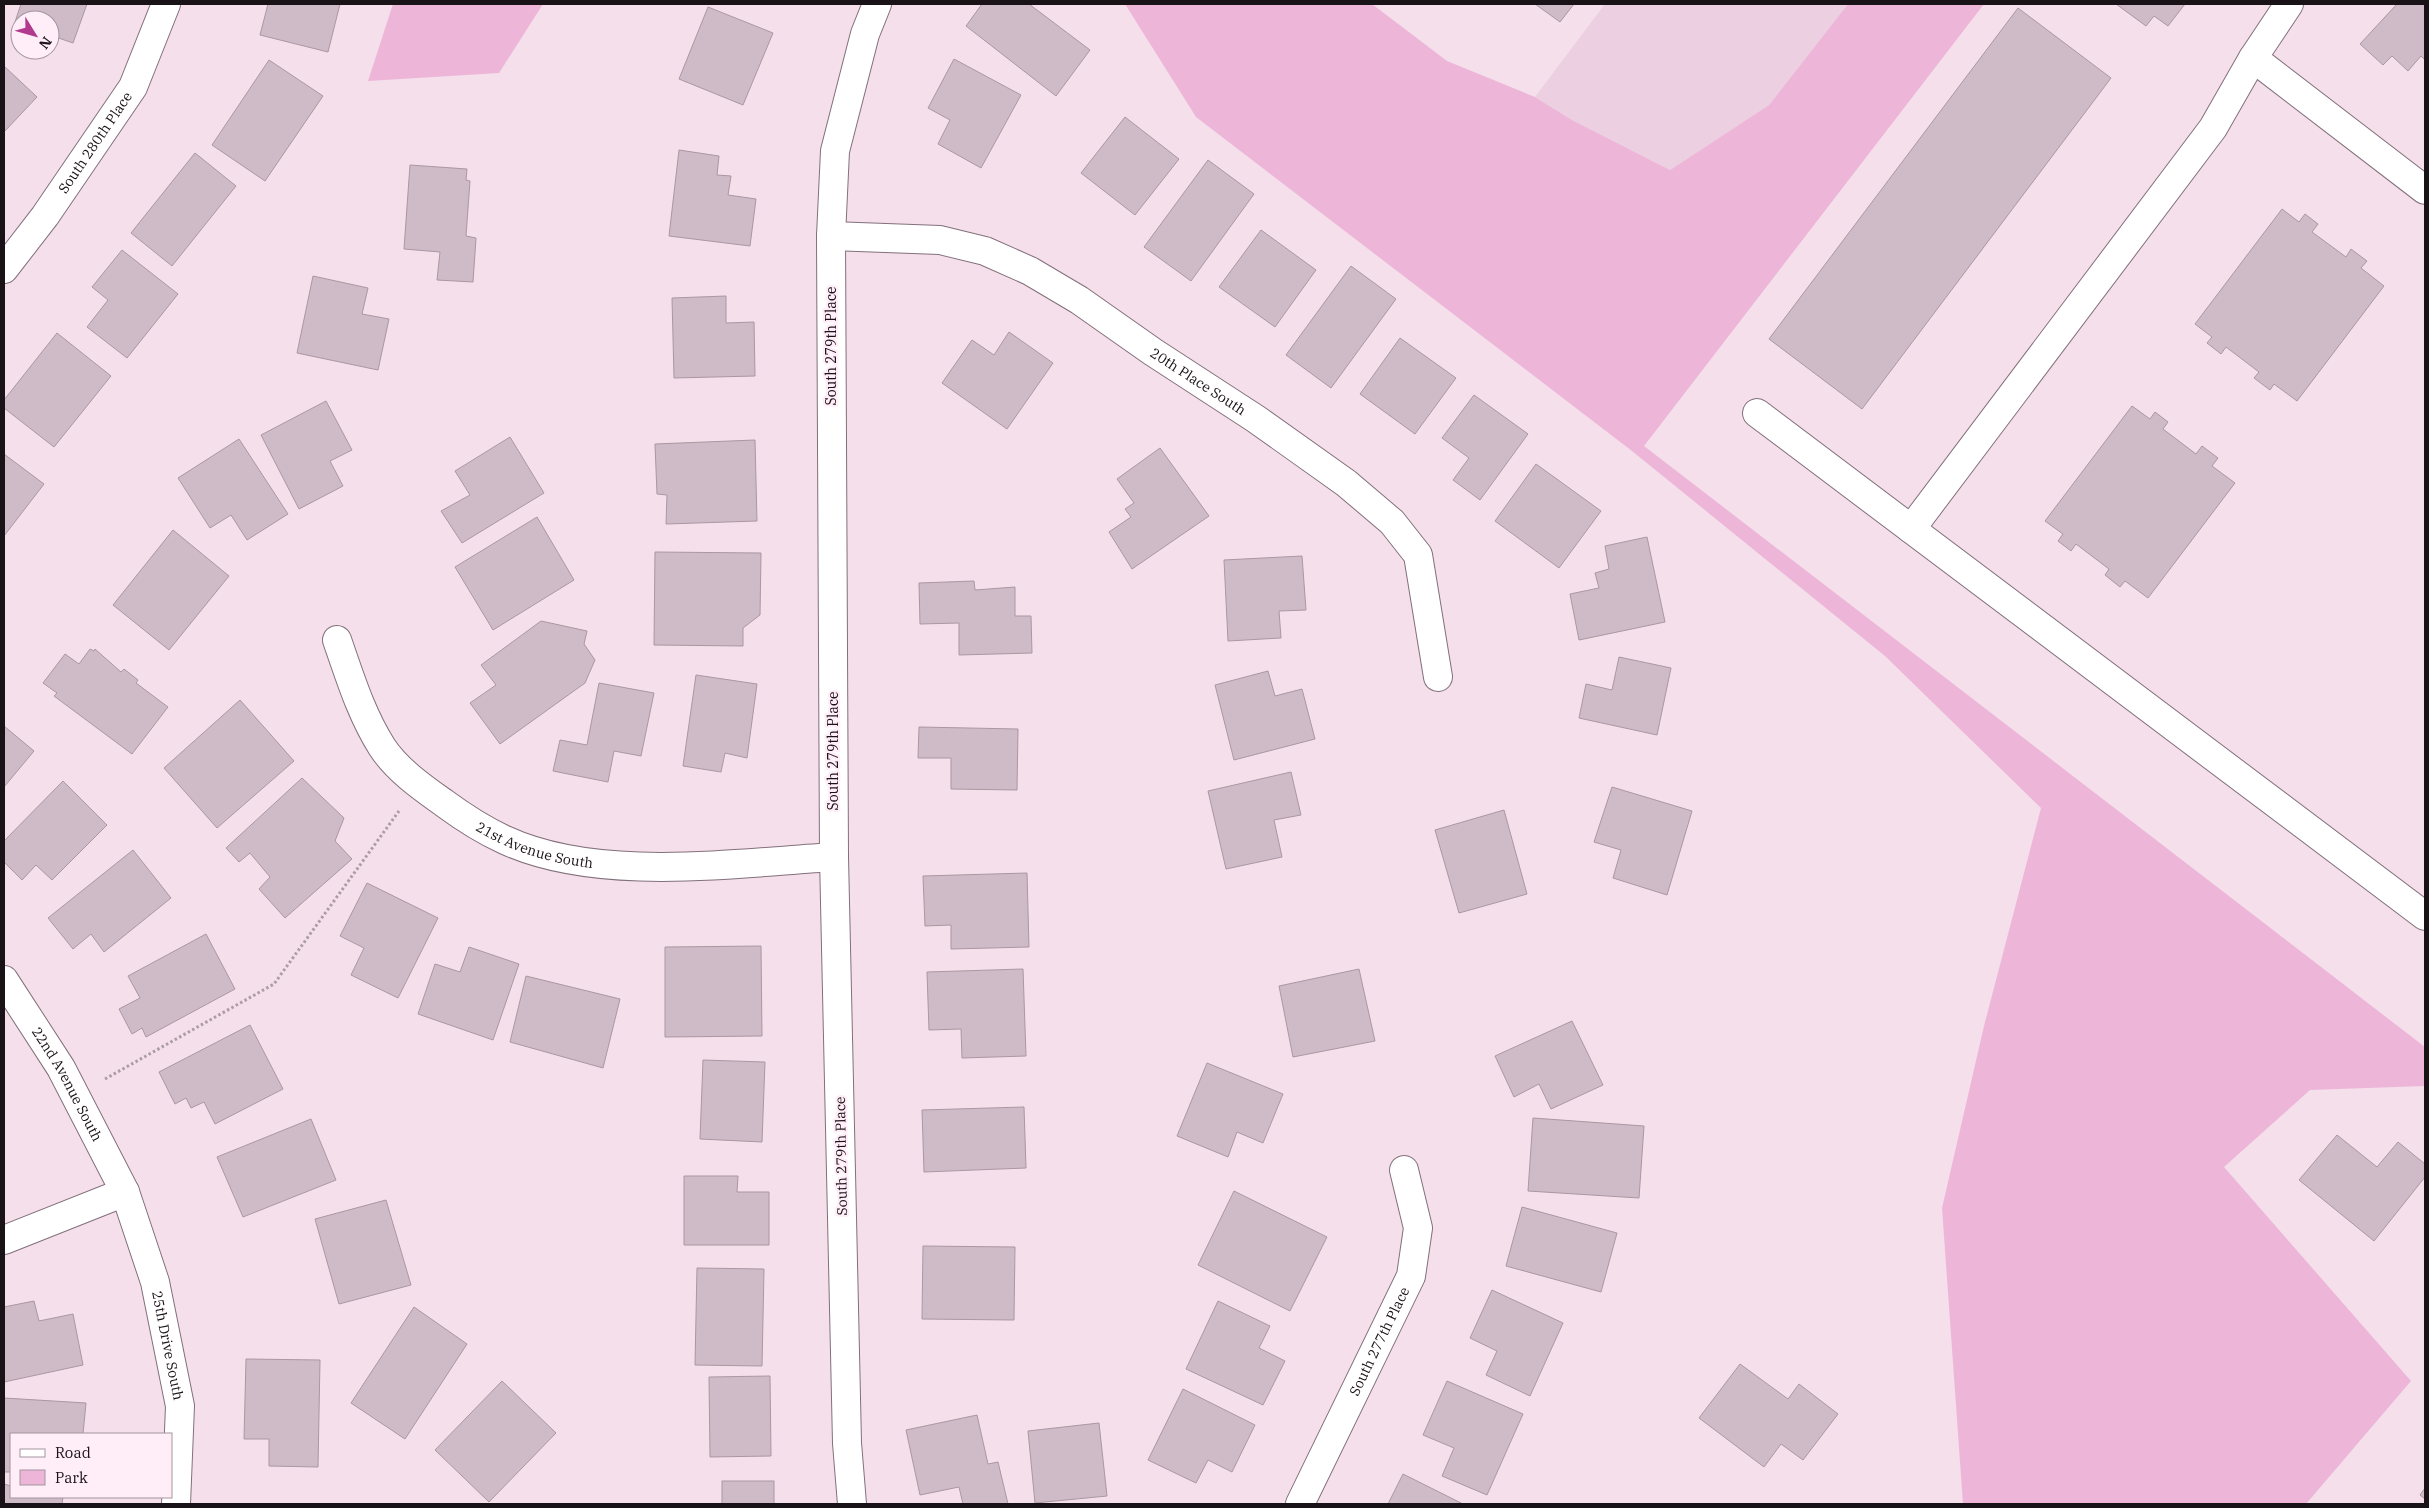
<svg xmlns="http://www.w3.org/2000/svg" width="2429" height="1508" viewBox="0 0 2429 1508" font-family="'IBM Plex Serif',serif">
	<style>
		.built { fill: #ecd0e1 }
		.green { fill: #edb6d8 }
		.building { fill: #cfbbc7; stroke: #aa97a2 }
		.lines { fill: none; stroke-linecap: round; stroke-linejoin: round }
		.minor-casing { stroke: #82707b; stroke-width: 30 }
		.path { stroke: #ac9ca5; stroke-width: 3; stroke-dasharray: 2.5 2.5; stroke-linecap: butt }
		.minor { stroke: #fff; stroke-width: 28 }
		.labels { text-anchor: middle; stroke-width: 4.5; stroke-linejoin: round; paint-order: stroke }
		.street-label { font-size: 14px; fill: #191216; stroke: #ffedf8 }
	</style>
	<rect width="100%" height="100%" fill="#f4dfeb"/>
	<path class="built" d="M1605,4H1848L1769,105L1670,170L1572,120L1535,97Z"/>
	<g class="green">
		<path d="M393,4H543L499,73L368,81Z"/>
		<path d="M1125,4H1372L1447,61L1535,97L1572,120L1670,170L1769,105L1848,4H1984L1644,446L2425,1047V1086L2310,1090L2224,1167L2411,1381L2306,1504H1963L1942,1208L1984,1026L2041,808L1885,656L1632,451L1196,117Z"/>
	</g>
	<g class="building">
		<path d="M21,4H87L73,43L50,35V20H20V24L15,22Z"/>
		<path d="M268,4H340L328,52L260,35Z"/>
		<path d="M982,4H1029L1090,50L1056,96L966,26Z"/>
		<path d="M1535,4H1574L1560,22Z"/>
		<path d="M2116,4H2185L2168,26L2154,16L2146,26Z"/>
		<path d="M2397,4H2425V60L2421,56L2408,71L2392,56L2383,65L2360,44Z"/>
		<path d="M708,7L773,33L743,105L679,79Z"/>
		<path d="M2018,8L2111,78L1862,409L1769,339Z"/>
		<path d="M954,59L1021,95L981,168L938,144L950,120L928,108Z"/>
		<path d="M269,60L323,96L265,181L212,145Z"/>
		<path d="M4,66L37,97L4,132Z"/>
		<path d="M1125,117L1179,159L1135,215L1081,173Z"/>
		<path d="M679,150L719,156L717,175L731,176L728,195L756,199L750,246L669,236Z"/>
		<path d="M195,153L236,186L172,266L131,233Z"/>
		<path d="M1208,160L1254,194L1191,281L1144,247Z"/>
		<path d="M410,165L467,169L466,180L470,181L466,236L476,238L473,282L437,280L440,252L404,249Z"/>
		<path d="M2282,209L2299,222L2305,214L2318,224L2312,232L2346,257L2351,249L2367,261L2361,268L2384,286L2297,401L2274,384L2270,390L2254,378L2259,372L2226,347L2221,354L2207,343L2212,337L2195,324Z"/>
		<path d="M1261,230L1316,270L1275,327L1219,287Z"/>
		<path d="M122,250L178,294L127,358L87,327L108,300L92,287Z"/>
		<path d="M1351,266L1396,299L1331,388L1286,355Z"/>
		<path d="M313,276L368,288L362,314L389,319L378,370L297,353Z"/>
		<path d="M726,296V323L754,322L755,376L674,378L672,298Z"/>
		<path d="M1009,332L1053,363L1007,429L942,383L972,340L994,355Z"/>
		<path d="M57,333L111,376L54,447L4,408V400Z"/>
		<path d="M1400,338L1456,378L1415,434L1360,394Z"/>
		<path d="M1474,395L1528,434L1480,500L1453,480L1469,458L1442,438Z"/>
		<path d="M326,401L352,450L330,461L343,486L299,509L261,435Z"/>
		<path d="M2132,406L2150,419L2155,412L2168,422L2163,429L2196,454L2202,446L2218,458L2212,466L2235,483L2148,598L2125,581L2120,587L2105,575L2109,569L2076,544L2071,551L2058,541L2063,534L2045,521Z"/>
		<path d="M510,437L544,493L462,543L441,511L470,495L455,471Z"/>
		<path d="M239,439L288,514L247,540L231,515L210,528L178,478Z"/>
		<path d="M755,440L757,521L666,524L667,495L657,494L655,444Z"/>
		<path d="M1160,448L1209,516L1132,569L1109,532L1131,517L1125,509L1134,503L1117,479Z"/>
		<path d="M4,454L44,484L4,536Z"/>
		<path d="M1536,464L1601,511L1559,568L1495,521Z"/>
		<path d="M537,517L574,580L493,630L455,567Z"/>
		<path d="M173,530L229,576L169,650L113,605Z"/>
		<path d="M1647,537L1665,622L1579,640L1570,594L1599,588L1595,573L1609,569L1605,546Z"/>
		<path d="M655,552L761,553L760,615L743,628V646L654,645Z"/>
		<path d="M1302,556L1306,610L1279,611L1281,638L1228,641L1224,560Z"/>
		<path d="M974,581L975,590L1015,587V616H1031L1032,653L959,655V623L920,624L919,583Z"/>
		<path d="M541,621L587,631L584,644L595,660L585,683L500,744L470,703L496,685L481,665Z"/>
		<path d="M90,649L94,651L95,649L121,672L124,669L138,680L136,683L168,707L132,754L54,696L57,693L43,683L65,654L79,664Z"/>
		<path d="M1619,657L1671,668L1657,735L1579,718L1586,684L1612,690Z"/>
		<path d="M1268,671L1275,696L1302,689L1315,739L1234,760L1215,685Z"/>
		<path d="M696,675L757,684L747,758L725,753L721,772L683,766Z"/>
		<path d="M599,683L654,693L641,756L614,751L608,782L553,771L560,740L587,745Z"/>
		<path d="M240,700L294,761L217,828L164,768Z"/>
		<path d="M4,726L34,751L4,787Z"/>
		<path d="M919,727L1018,729L1017,790L951,789V758H918Z"/>
		<path d="M1291,772L1301,815L1274,820L1282,857L1226,869L1208,791Z"/>
		<path d="M302,778L344,818L335,841L352,859L285,918L259,889L270,877L250,853L239,862L226,848Z"/>
		<path d="M63,781L107,825L52,880L36,865L22,880L4,862V841Z"/>
		<path d="M1612,787L1692,811L1667,895L1613,878L1621,850L1594,842Z"/>
		<path d="M1504,810L1527,894L1459,913L1435,830Z"/>
		<path d="M133,850L171,898L104,952L91,934L73,949L48,918Z"/>
		<path d="M1027,873L1029,947L951,949V925L925,926L923,876Z"/>
		<path d="M367,883L438,918L398,998L351,975L364,948L340,936Z"/>
		<path d="M206,934L235,989L146,1037L142,1028L132,1034L119,1009L140,998L128,976Z"/>
		<path d="M761,946L762,1036L665,1037V947Z"/>
		<path d="M469,947L519,964L493,1040L418,1014L435,964L460,972Z"/>
		<path d="M1023,969L1026,1056L962,1058L961,1029L929,1030L927,972Z"/>
		<path d="M1359,969L1375,1041L1293,1057L1279,986Z"/>
		<path d="M526,976L620,999L603,1068L510,1042Z"/>
		<path d="M1572,1021L1603,1085L1551,1109L1539,1084L1514,1097L1495,1056Z"/>
		<path d="M250,1025L283,1089L215,1124L204,1102L191,1108L186,1098L175,1104L159,1072Z"/>
		<path d="M703,1060L765,1062L762,1142L700,1139Z"/>
		<path d="M1207,1063L1283,1094L1263,1143L1237,1132L1228,1157L1177,1136Z"/>
		<path d="M1024,1107L1026,1168L924,1172L922,1110Z"/>
		<path d="M1533,1118L1644,1126L1639,1198L1528,1191Z"/>
		<path d="M311,1119L336,1180L243,1217L217,1157Z"/>
		<path d="M2337,1135L2377,1167L2398,1142L2425,1164V1177L2374,1241L2299,1180Z"/>
		<path d="M684,1176H738L737,1192H769V1245H684Z"/>
		<path d="M1234,1191L1327,1237L1290,1311L1198,1265Z"/>
		<path d="M386,1200L411,1285L339,1304L315,1219Z"/>
		<path d="M1522,1207L1617,1233L1601,1292L1506,1266Z"/>
		<path d="M923,1246L1015,1247L1014,1320L922,1319Z"/>
		<path d="M697,1268L764,1269L762,1366L695,1365Z"/>
		<path d="M1492,1290L1563,1323L1530,1396L1486,1375L1497,1351L1470,1338Z"/>
		<path d="M34,1301L39,1321L73,1314L83,1365L4,1382V1307Z"/>
		<path d="M1218,1301L1270,1326L1259,1348L1285,1361L1263,1405L1186,1369Z"/>
		<path d="M414,1307L467,1344L405,1439L351,1403Z"/>
		<path d="M246,1359L320,1360L318,1467L269,1466V1439H244Z"/>
		<path d="M1740,1364L1788,1399L1799,1384L1838,1414L1803,1460L1781,1444L1764,1467L1699,1418Z"/>
		<path d="M770,1376L771,1456L710,1457L709,1377Z"/>
		<path d="M502,1381L556,1433L489,1502L435,1450Z"/>
		<path d="M1447,1381L1523,1414L1487,1495L1442,1476L1454,1448L1423,1435Z"/>
		<path d="M1183,1389L1255,1425L1232,1472L1208,1460L1196,1483L1148,1460Z"/>
		<path d="M4,1398L86,1403L83,1434H11V1472H4Z"/>
		<path d="M977,1415L988,1464L998,1462L1008,1504H963L959,1487L920,1495L906,1430Z"/>
		<path d="M1099,1423L1107,1496L1035,1503L1028,1431Z"/>
		<path d="M1403,1474L1463,1504H1388Z"/>
		<rect x="722" y="1481" width="52" height="23"/>
		<path d="M4,1484L11,1486V1497H63L62,1504H4Z"/>
		<path d="M2425,1488V1499L2420,1495Z"/>
	</g>
	<g class="lines">
		<defs>
			<g id="minor">
				<path d="M2289,4L2253,58L2425,190"/>
				<path id="s1" d="M831,236L940,240L985,251L1030,271L1079,300L1153,352L1256,419L1346,483L1392,522L1418,555L1438,677"/>
				<path id="s2" d="M4,269L45,216L133,87L166,4"/>
				<path d="M1757,413L2425,916"/>
				<path d="M1911,529L2213,128L2253,58"/>
				<path id="s3" d="M337,640C350,677 361,714 382,747C397,770 423,788 444,803C463,817 483,830 505,840C598,883 734,863 834,857"/>
				<path id="s4" d="M4,980L61,1068L125,1192L155,1282L180,1406L176,1504"/>
				<path d="M4,1240L125,1192"/>
				<path d="M852,1504L847,1443L834,857L831,236L835,151L865,34L877,4"/>
				<path id="s5" d="M1300,1504L1411,1276L1418,1228L1404,1170"/>
			</g>
		</defs>
		<use href="#minor" class="minor-casing"/>
		<path class="path" d="M105,1079L274,984L399,811"/>
		<use href="#minor" class="minor"/>
	</g>
	<g class="labels">
		<g class="street-label">
			<text dy="5" stroke="none"><textPath href="#s2" startOffset="156">South 280th Place</textPath></text>
			<text transform="translate(831 346) rotate(-90)" y="5">South 279th Place</text>
			<text dy="5" stroke="none"><textPath href="#s1" startOffset="406">20th Place South</textPath></text>
			<text transform="translate(833 751) rotate(-90)" y="5">South 279th Place</text>
			<text dy="5" stroke="none"><textPath href="#s3" startOffset="302">21st Avenue South</textPath></text>
			<text dy="5" stroke="none"><textPath href="#s4" startOffset="122">22nd Avenue South</textPath></text>
			<text transform="translate(841 1156) rotate(-91)" y="5">South 279th Place</text>
			<text dy="5" stroke="none"><textPath href="#s5" startOffset="181">South 277th Place</textPath></text>
			<text dy="5" stroke="none"><textPath href="#s4" startOffset="404">25th Drive South</textPath></text>
		</g>
	</g>
	<rect width="2429" height="1508" fill="none" stroke="#191216" stroke-width="10"/>
	<rect x="10" y="1433" width="162" height="65" fill="#ffedf8" stroke="#a3959e"/>
	<rect x="20" y="1449" width="25" height="8" fill="#ffffff" stroke="#a3959e"/>
	<text x="55" y="1458" font-size="15" fill="#191216">Road</text>
	<rect x="20" y="1470" width="25" height="15" fill="#edb6d8" stroke="#a3959e"/>
	<text x="55" y="1483" font-size="15" fill="#191216">Park</text>
	<g transform="translate(35 35) rotate(127)"><circle r="24" fill="#ffedf8" stroke="#a3959e"/>
	<path d="M0-4L9 19L0 12L-9 19Z" fill="#b1398e"/>
	<text y="-8" font-size="14" font-weight="bold" text-anchor="middle" fill="#191216">N</text>
	</g>
</svg>
